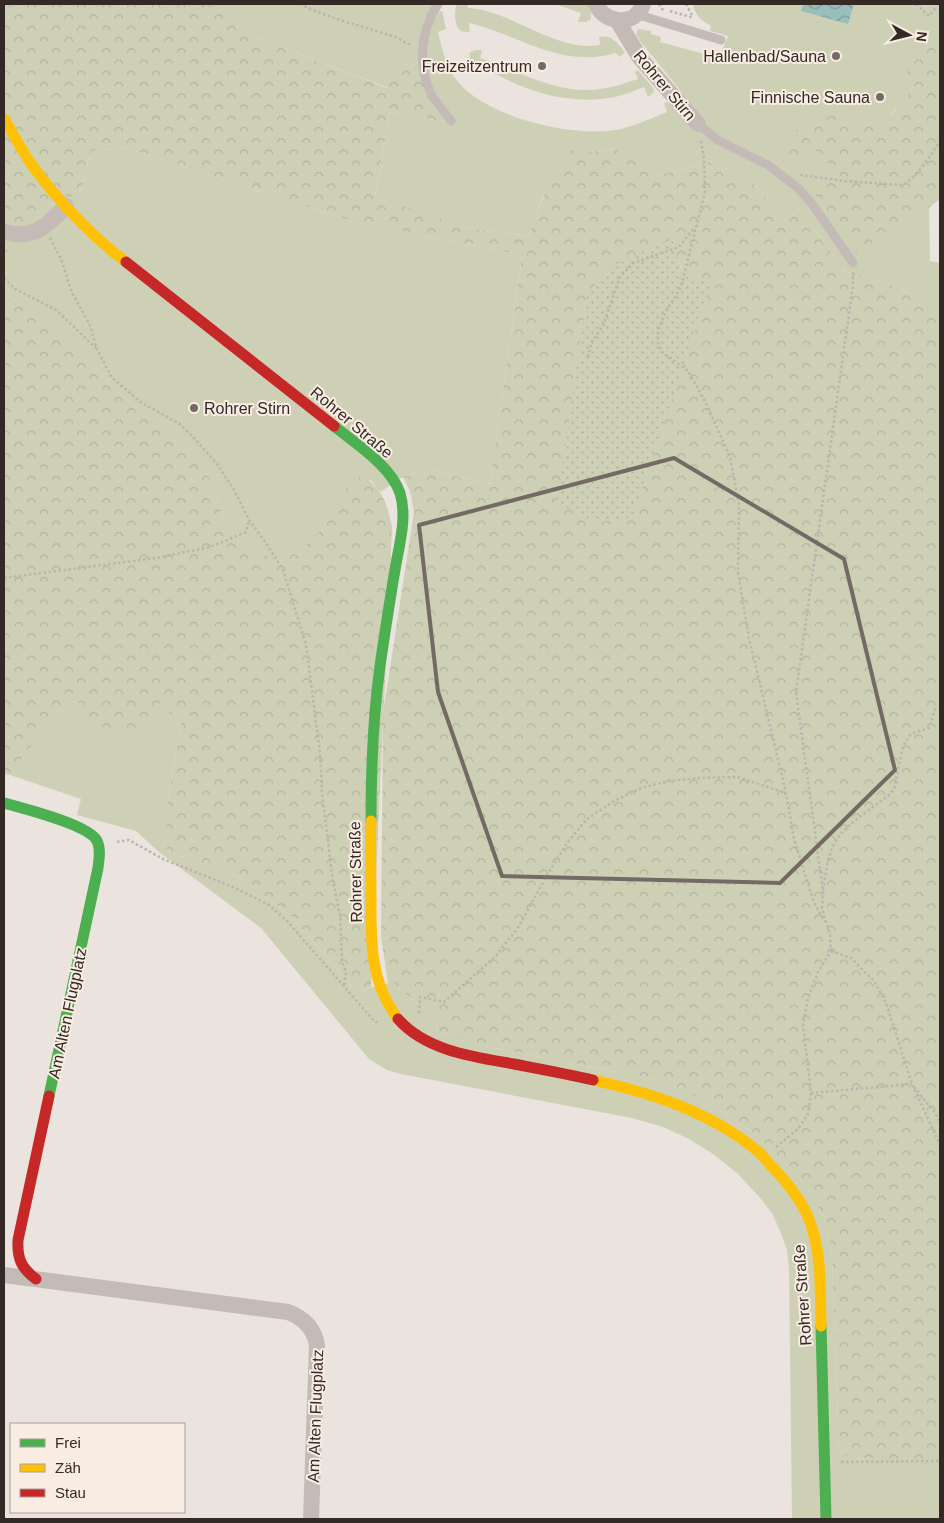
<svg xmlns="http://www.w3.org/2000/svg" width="944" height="1523" viewBox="0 0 944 1523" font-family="Helvetica,sans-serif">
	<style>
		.green { fill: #ced0b6 }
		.forest { fill: url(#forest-crowns); fill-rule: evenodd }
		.garden { fill: url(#garden-dots) }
		.water { fill: url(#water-waves) }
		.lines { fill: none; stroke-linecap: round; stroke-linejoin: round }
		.path { stroke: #bcb4af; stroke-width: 2.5; stroke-dasharray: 2.5 2.5; stroke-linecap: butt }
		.lane { stroke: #c4bbb6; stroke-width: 9 }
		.street { stroke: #c4bbb6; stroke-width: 16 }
		.fast { stroke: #4caf50; stroke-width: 11 }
		.slow { stroke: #ffc107; stroke-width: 11 }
		.jam { stroke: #c62828; stroke-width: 11 }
		.marked { fill: none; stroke: #746a65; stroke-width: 4; stroke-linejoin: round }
		.poi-dot { fill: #746a65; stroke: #f9ede3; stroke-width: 2 }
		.labels { text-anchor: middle; stroke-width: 4; stroke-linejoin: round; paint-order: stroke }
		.poi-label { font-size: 16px; fill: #342925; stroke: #f9ede3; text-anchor: end }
		.street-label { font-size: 16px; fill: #342925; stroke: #f9ede3 }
	</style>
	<defs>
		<pattern id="forest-crowns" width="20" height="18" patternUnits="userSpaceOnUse" patternTransform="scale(1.25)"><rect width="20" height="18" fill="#ced0b6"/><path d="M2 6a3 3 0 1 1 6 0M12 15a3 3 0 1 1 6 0" fill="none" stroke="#b2b39c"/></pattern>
		<pattern id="garden-dots" width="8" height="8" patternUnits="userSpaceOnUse" patternTransform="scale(1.25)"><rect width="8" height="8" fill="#ced0b6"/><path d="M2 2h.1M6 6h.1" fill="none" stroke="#b2b39c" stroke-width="1.8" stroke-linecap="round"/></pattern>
		<pattern id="water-waves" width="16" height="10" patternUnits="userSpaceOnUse" patternTransform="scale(1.25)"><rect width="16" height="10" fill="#99bfbb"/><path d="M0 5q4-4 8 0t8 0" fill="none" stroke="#7e9b98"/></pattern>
	</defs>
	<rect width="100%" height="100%" fill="#ebe3dd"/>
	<g class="green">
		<path d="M226,4H433L424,25L419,62L391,78L388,88L251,35L226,8Z"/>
		<path d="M457,4H467L468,8C511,10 556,53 600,45L599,37C612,34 617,43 625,52L620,57L616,53C564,68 525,39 477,25L469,23L470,32C468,32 464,32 461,31C454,27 454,10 457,4Z"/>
		<path d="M555,4H589L591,16V19L586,22H578L581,13Z"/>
		<path d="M693,4H940V74L895,109L883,125L856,251L921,214L929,208L930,261L940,263V303H933L878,280L846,272L799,209L787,222L753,183L713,161L657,175L616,149L588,152L572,149L542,198L529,236L466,228L375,197L390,112L447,122L453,116C448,109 441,102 437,94C422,70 425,37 436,12L442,11L446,29L438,32C442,48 445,65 455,78C482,117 575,139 621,129C637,125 652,118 667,112L664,103L684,98L680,90L640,41L636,34L638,29L651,31V34L661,37L660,42L719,58L728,36L710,31L711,26C701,21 695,15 693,4Z"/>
		<path d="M476,50H482L480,58C513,69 546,88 582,90C601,91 620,85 638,79L635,72L638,70L654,89L653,93L648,97L644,87C636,90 627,94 619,96C572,107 524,92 484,67L479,74C472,69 468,61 470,52Z"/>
		<path d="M126,148L354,222L522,255L490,484L428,469L403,477L380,492L371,480L343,491L324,527L303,547L281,561L243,545L224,522L213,483L186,441L148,418L116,391L78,346L19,301L4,298V256L45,207L80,194L91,151Z"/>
		<path d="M67,700L79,703L73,718L159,702L181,723L167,806V851L237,876L272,901L291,916L356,991L393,982L410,998L435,1015L437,1031L468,1043L658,1080L705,1100L757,1135L808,1188L820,1210L828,1231L832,1258L839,1451L849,1458L881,1459H940V1519H792L789,1269L787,1250L781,1233L773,1215L761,1199L738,1174L713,1154L689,1139L663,1127L632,1118L401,1074L387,1070L369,1059L261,928L160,853L136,831L77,815L81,799L10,775Z"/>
	</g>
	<g class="forest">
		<path d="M4,4H226V8L251,35L387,88L391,78L419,62C423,93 428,98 447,122L390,112L375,196L466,228L529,236C539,205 550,175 572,149L588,152L616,149L658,175L713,161L753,183L787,222L799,209L846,272L878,280L933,303H940V1459H881L849,1458L839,1451L832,1258L828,1231L820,1210L808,1188L757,1135L705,1100L658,1080L468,1043L437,1031L435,1015L410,998L393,982L388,983L381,936L383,714L414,512L410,491L403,477L428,469L490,484L522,255L354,222L126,148L91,151L80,194L45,207L4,256ZM672,239L683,275L711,283L587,296Z"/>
		<path d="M940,40V199L921,214L856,252L814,193L831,175V167L821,153L805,149L796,158L784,162L771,150H778L789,145L790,138L796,129L804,135L812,130L821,120L834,114C850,122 859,124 877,120L883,124L910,93L899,83L913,64L915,55Z"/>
		<path d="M4,298L19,301L49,320L78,346L116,391L148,418L186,441L213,483L224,522L243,545L281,561L303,547L324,527L343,491L361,475C381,485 388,506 392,527L371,987L356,991L291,916L272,901L237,876L167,851V806L181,723L159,703L134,737L72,718L79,703L67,700L10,775L4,774Z"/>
	</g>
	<path class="garden" d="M672,239L683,275L711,282L633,517L595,523L557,502L587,296L609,267Z"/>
	<path class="water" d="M803,4H854L848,24L801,11Z"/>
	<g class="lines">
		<g class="path">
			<path d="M300,4C330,19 363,26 395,37C401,39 405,44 412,44"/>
			<path d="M659,4L662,9L664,10"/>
			<path d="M686,4L693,17"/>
			<path d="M916,4L929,16L937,7"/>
			<path d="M670,11L694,18"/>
			<path d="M701,141L704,159L705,192L681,287L664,315L658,332V343L662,352L688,371L704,399L730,457L739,504L738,573L749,638L786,793L794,839L814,903L825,922"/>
			<path d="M800,175L845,181L901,185C915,181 932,153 940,141"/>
			<path d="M50,238L61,259L72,293L89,323L97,349L112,378L142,403L180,424L195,439L217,464L233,488L249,520L266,543L283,570L306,645L320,753L322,793L333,882L340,915L342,960L346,973L344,986"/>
			<path d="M4,278L15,289L56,310L96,348"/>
			<path d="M588,357L592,341L603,326L620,277L633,263L679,247L695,227"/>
			<path d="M4,578L156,558L210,547L246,532L249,520"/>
			<path d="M117,842L129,840L163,859L233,887L269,905L287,921L375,1022H379"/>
			<path d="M823,890C826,872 828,849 840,835C849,823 875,806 888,796L894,789L903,746L911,734L929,728L936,707"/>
			<path d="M831,951L851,958L874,981L886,1003L912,1084L940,1145"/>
			<path d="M419,1013L420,997L444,1002L496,956L519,926L546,877L567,843L587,819L616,800L641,788L669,781L699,778L737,777L786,793"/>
			<path d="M914,1087L936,1114L940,1123"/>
			<path d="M811,1093L912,1084"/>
			<path d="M776,1147L798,1129L808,1114L811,1093L803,1025L808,998L818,972L831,951L830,935L822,908L823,892L796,692L853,285V272"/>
			<path d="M841,1462L940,1461"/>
		</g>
		<g class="lane">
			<path d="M438,4C421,29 417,65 431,93C436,103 445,112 451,121"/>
			<path d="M636,14L721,40"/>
			<path d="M698,124L719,141L768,165L798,188L813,205L853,263"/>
		</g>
		<g class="street">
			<path d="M596,4C604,24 636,27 643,4"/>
			<path d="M617,20L640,58L698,124"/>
			<path d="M4,232C34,240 47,226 66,206"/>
			<path d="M4,1275L288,1312C304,1318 314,1328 317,1345L311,1519"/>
		</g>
		<g class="fast">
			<path d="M334,426C355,443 391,466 400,493C407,516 400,542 396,564C390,598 385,632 380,666C373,717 371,769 371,821"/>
			<path d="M4,803C22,808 90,825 97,841C101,849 99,859 98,868L49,1096"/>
			<path d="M821,1326L826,1519"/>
		</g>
		<g class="slow">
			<path d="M4,119C14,135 23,153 34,168C60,203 92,236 126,262"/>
			<path d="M371,821C370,846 371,870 371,894C371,940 369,981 398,1019"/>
			<path d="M593,1080C651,1093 708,1111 755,1149C763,1155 769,1164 776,1171C791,1187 806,1207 812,1228C822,1260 820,1294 821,1326"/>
		</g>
		<g class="jam">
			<path d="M126,262L334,426"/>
			<path d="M398,1019C426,1051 474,1057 514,1064C540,1069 567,1074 593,1080"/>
			<path d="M36,1279C21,1268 17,1258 18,1240L49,1096"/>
		</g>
	</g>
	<path class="marked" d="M674,458L844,559L895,770L780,883L502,876L438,692L419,525Z"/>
	<g class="poi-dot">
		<circle cx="836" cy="56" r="5"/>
		<circle cx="542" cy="66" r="5"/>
		<circle cx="880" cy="97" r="5"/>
		<circle cx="194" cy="408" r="5"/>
	</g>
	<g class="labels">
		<g class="poi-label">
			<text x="826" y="62">Hallenbad/Sauna</text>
			<text x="532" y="72">Freizeitzentrum</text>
			<text x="870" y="103">Finnische Sauna</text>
			<text x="204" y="414" text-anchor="start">Rohrer Stirn</text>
		</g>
		<g class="street-label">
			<text transform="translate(665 85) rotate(50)" y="6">Rohrer Stirn</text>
			<text transform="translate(352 422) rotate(40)" y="6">Rohrer Straße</text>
			<text transform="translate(355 872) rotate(-91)" y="6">Rohrer Straße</text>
			<text transform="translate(67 1013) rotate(-78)" y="6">Am Alten Flugplatz</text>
			<text transform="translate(802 1295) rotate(-94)" y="6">Rohrer Straße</text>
			<text transform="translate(315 1416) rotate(-88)" y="6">Am Alten Flugplatz</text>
		</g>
	</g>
	<rect width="944" height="1523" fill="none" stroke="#342925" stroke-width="10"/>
	<rect x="10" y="1423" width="175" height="90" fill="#f9ede3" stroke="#aa9f97"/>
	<rect x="20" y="1439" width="25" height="8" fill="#4caf50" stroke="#aa9f97"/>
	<text x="55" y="1448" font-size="15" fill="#342925">Frei</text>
	<rect x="20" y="1464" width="25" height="8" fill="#ffc107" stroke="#aa9f97"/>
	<text x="55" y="1473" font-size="15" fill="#342925">Zäh</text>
	<rect x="20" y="1489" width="25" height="8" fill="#c62828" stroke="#aa9f97"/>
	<text x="55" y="1498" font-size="15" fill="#342925">Stau</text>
	<g transform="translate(909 35) rotate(97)" stroke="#f9ede3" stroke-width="4" paint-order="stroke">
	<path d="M0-4L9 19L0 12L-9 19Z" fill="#342925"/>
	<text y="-8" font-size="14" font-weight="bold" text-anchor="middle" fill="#342925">N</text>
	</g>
</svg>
